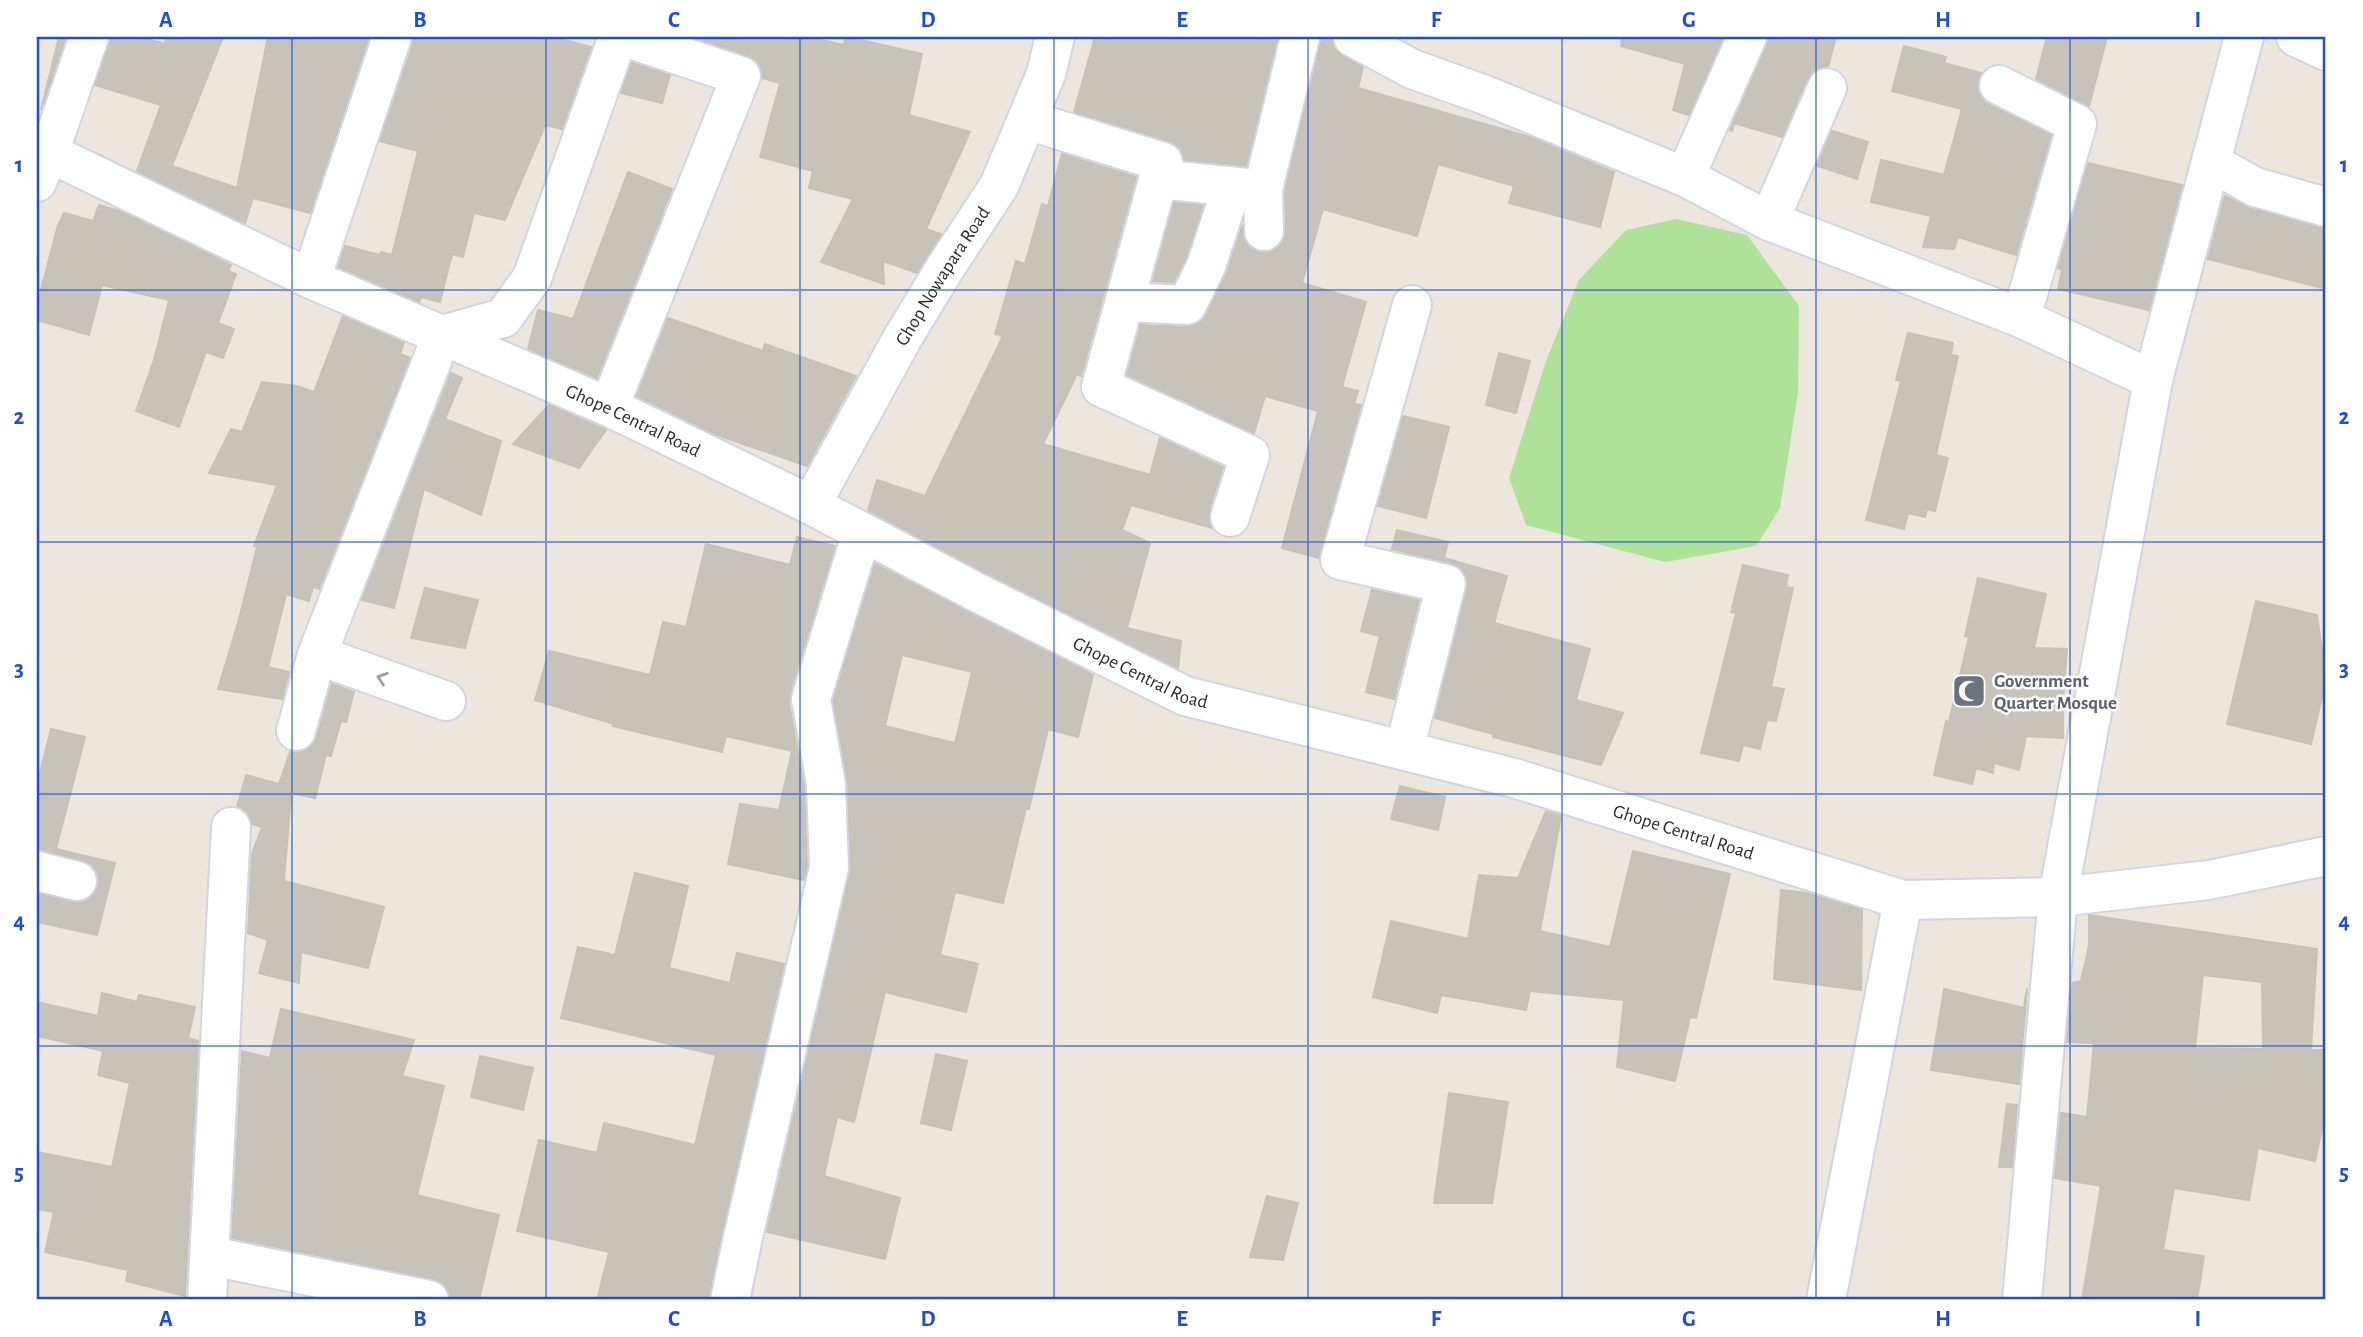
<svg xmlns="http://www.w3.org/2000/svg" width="2363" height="1337" viewBox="0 0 2363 1337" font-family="'Alegreya Sans',sans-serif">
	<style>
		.green { fill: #afe299 }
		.building { fill: #c7c3bb; stroke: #c7c2b6; stroke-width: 2; fill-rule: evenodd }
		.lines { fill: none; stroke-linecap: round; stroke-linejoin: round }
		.minor-casing { stroke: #d1d4e3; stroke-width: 42 }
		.minor { stroke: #fff; stroke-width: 38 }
		.oneway { stroke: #9f9f9f }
		.grid { fill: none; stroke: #1d4ed8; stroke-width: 2; stroke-opacity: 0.55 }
		.labels { text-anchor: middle; stroke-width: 5; stroke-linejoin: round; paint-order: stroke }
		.street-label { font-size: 19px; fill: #2a2a2a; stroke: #fff }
		.worship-label { font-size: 19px; font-weight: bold; fill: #5b616d; stroke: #fff; text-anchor: start }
		.neatline { fill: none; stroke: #1d4ed8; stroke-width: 2.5 }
		.grid-label { font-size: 23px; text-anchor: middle; font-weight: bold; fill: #1d4ed8 }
	</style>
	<rect width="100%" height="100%" fill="#ece6dc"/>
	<path class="green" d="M1676,219L1747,235L1799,306L1798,393L1780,508L1756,546L1665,562L1526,525L1509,478L1546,361L1579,280L1626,230Z"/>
	<g class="building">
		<path d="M59,37H66L41,110Z"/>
		<path d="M110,37H140L165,44L167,37H223L172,166L237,188L268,37H369L310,213L253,198L245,223L137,171L161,105L95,85Z"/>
		<path d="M413,37H553L591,47L562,129L545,125L505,220L474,213L463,257L452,254L440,302L421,297L419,302L338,267L345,246L380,255L381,252L392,255L418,151L380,141L413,44Z"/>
		<path d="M692,37H808L843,45L847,37L922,54L909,115L970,132L926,229L941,234L917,273L883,261L884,284L821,262L853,199L809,188L813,171L760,157L780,83L762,78V72L758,62L749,56Z"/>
		<path d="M1095,37H1278L1246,166L1184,160L1179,148L1169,141L1074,112Z"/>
		<path d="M1321,37H1331L1335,49L1343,56L1363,67L1358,88L1527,136L1614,172L1600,227L1509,203L1514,186L1438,164L1417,236L1323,209L1302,283L1366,302L1342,387L1358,391L1354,404L1361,405L1319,558L1282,548L1318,411L1265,396L1254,433L1127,375L1141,325L1187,327L1197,324L1206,315L1227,273L1242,227L1245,242L1254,250L1265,253L1276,249L1283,242L1286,230L1285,191Z"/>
		<path d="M1622,37H1723L1689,115L1673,110L1685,64L1621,46Z"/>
		<path d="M1769,37H1836L1828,67L1815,70L1807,79L1782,137L1734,123L1732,131L1730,130L1767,46Z"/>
		<path d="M2047,37H2107L2089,106L2036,79Z"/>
		<path d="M1904,46L1946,57L1944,63L1981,73L1977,86L1981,98L1989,105L2051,135L2016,255L1958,237L1954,249L1923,247L1931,216L1871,202L1881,160L1944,175L1962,109L1892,91Z"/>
		<path d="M632,63L670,75L662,103L621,93Z"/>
		<path d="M1832,131L1868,142L1857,179L1817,166Z"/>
		<path d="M1062,154L1136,177L1081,376L1077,374L1043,444L1150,475L1160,438L1223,467L1209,510V521L1212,528L1131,505L1122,530L1150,543L1127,628L1181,641L1178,668L986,573L868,510L877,480L925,496L1003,336L995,334L1016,261L1025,264L1042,204L1048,206Z"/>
		<path d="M2088,163L2182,185L2149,310L2058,289L2062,270L2058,268Z"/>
		<path d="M628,172L672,189L597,378L528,349L538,310L573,319Z"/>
		<path d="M2225,196L2249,208L2326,228V289L2208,259Z"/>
		<path d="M1174,203L1203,205L1186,258L1174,282L1153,281Z"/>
		<path d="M99,205L122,212L231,265L228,271L236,274L218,323L234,329L223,358L206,352L179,427L136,411L154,360L169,300L102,285L89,335L37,320V305L58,225L64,213L93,221Z"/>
		<path d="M343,316L404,343L400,354L410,358L319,589L313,587L309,601L286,594L268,667L289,672L282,699L218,689L238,623L257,547L254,546L277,485L209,473L231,429L242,432L262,382L297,386L314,392Z"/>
		<path d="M668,318L763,351L765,344L856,376L807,466L717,435L637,396Z"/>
		<path d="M1908,333L1953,343L1951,355L1958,356L1936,455L1948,458L1935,511L1927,509L1925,517L1908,513L1904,529L1866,520L1901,381L1896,380Z"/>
		<path d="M1499,353L1530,361L1516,413L1486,405Z"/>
		<path d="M451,373L462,378L445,419L501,441L481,515L424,489L394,608L362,600Z"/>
		<path d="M549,405L606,430L579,468L513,444Z"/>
		<path d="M1403,416L1449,427L1426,518L1378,506Z"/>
		<path d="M1397,530L1448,542L1444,558L1507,576L1494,623L1590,649L1576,700L1623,713L1601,765L1493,737V734L1435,718L1467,589V579L1461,569L1451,563L1392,549Z"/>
		<path d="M797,537L835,546L790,693L789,703L804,786L807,866L804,880L728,864L740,804L779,810L792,751L726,736L722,752L613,726L614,724L535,700L549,651L650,675L663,622L686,627L706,544L790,565Z"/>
		<path d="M875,564L1093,675L1078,737L1048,729L1029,809L1026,808L1003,903L955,892L940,955L978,964L966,1012L885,992L854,1122L837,1117L824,1176L900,1198L885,1259L767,1232L850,873L848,783L833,700ZM902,655L972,672L955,743L885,726Z"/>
		<path d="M1743,565L1788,575L1786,587L1793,588L1771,687L1784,689L1776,721L1767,720L1760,749L1743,745L1739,761L1701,753L1736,613L1731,612Z"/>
		<path d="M1978,578L2046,594L2034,648L2067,649L2063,697V738L2026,736L2019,770L1994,763L1993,773L1976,768L1972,784L1934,775L1946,721L1949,722L1969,637L1965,636Z"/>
		<path d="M425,588L478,600L465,648L411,638Z"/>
		<path d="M1372,590L1419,600L1394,699L1366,692L1380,636L1361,631Z"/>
		<path d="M2256,601L2317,615L2326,680L2311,744L2227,724Z"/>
		<path d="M332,684L354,692L346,722L341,721L331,756L326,755L315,798L291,793L284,881L384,907L368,968L301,952L299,983L259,973L268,940L248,933L252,854L262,827L252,824L250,816L243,809L237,807L246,775L279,784L290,752H302L312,746L317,737Z"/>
		<path d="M51,729L85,737L56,849L115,863L97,935L37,922V893L72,902H82L92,897L98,886V874L92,865L82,860L37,850V784Z"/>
		<path d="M1400,786L1445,797L1438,830L1391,819Z"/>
		<path d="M1546,811L1561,816L1540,931L1610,947L1633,851L1730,874L1696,1018L1690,1017L1675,1081L1617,1067L1624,1000L1530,991L1526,1010L1441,995L1437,1013L1373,997L1391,921L1468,939L1479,875L1518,878Z"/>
		<path d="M635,873L688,886L669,968L730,983L737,953L784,964L722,1232L709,1300H597L609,1252L517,1231L539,1140L597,1153L604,1123L695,1145L716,1055L561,1018L578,947L615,955Z"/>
		<path d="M1781,890L1806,893L1862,910L1861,990L1774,979Z"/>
		<path d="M2089,915L2317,949L2311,1050H2326V1110L2315,1161L2258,1148L2249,1200L2174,1188L2163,1250L2204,1256L2197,1300H2082L2101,1186L2055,1178L2061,1113L2087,1117L2094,1043L2067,1042L2072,983L2081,981L2089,946ZM2203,975L2262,982L2263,1049L2195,1048Z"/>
		<path d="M2027,988L2019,1084L1931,1070L1944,989L2024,1008Z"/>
		<path d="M102,993L137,1002L139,995L195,1007L188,1038L198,1041L185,1296L126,1281L128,1270L45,1252L54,1212L37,1209V1152L112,1167L130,1083L98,1075L103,1051L37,1036V1002L98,1016Z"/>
		<path d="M281,1009L414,1040L402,1076L444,1086L417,1195L499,1215L479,1300H450L449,1292L444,1284L433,1279L232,1238L242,1051L270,1058Z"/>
		<path d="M936,1054L967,1061L951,1130L921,1123Z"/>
		<path d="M480,1056L533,1068L523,1110L471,1097Z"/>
		<path d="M1449,1093L1508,1102L1492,1203H1434Z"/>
		<path d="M2007,1104L2017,1105L2012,1167H1999Z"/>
		<path d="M1267,1196L1298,1203L1283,1260L1250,1257Z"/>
	</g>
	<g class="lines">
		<defs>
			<g id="minor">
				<path d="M1353,37L1412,69L1485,95L1685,177L1769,221L2021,318L2153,380"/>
				<path d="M2296,37L2326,51"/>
				<path d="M1999,85L2077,124L2021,318"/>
				<path d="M1027,120L1163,162L1101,387L1250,455L1230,517"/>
				<path id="s1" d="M37,147L311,279L609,407L811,505L976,592L1185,696L1514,778L1903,900L2058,897L2209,880L2326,856"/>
				<path d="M2212,163L2255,187L2326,207"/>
				<path d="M1685,177L1747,37"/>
				<path d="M1158,179L1258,189"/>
				<path d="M37,182L49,153L89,37"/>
				<path d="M1769,221L1827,88"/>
				<path d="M1264,231L1263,189L1300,37"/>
				<path d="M311,279L392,37"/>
				<path d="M1125,302L1187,305L1206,266L1232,187"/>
				<path d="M609,407L741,76L624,37"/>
				<path id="s2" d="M811,505L902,339L945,268L999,186L1046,74L1055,37"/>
				<path d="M317,655L446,701"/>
				<path d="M296,731L317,655L442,335L503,318L532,278L618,37"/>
				<path d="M1407,739L1446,584L1340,560L1412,305"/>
				<path d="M37,871L77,881"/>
				<path d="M210,1256L429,1300"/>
				<path d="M207,1300L231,827"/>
				<path d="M730,1300L743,1237L829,868L826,784L811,699L862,532"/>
				<path d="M1826,1300L1903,900"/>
				<path d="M2022,1300L2058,897L2153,380L2244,37"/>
			</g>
		</defs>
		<use href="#minor" class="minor-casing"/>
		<use href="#minor" class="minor"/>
	</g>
	<defs><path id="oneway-chevron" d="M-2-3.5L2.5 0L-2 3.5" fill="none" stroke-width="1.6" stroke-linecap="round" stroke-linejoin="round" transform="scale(1.75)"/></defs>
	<use class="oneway" href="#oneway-chevron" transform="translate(382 678) rotate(-161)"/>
	<path class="grid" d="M292,37V1300M546,37V1300M800,37V1300M1054,37V1300M1308,37V1300M1562,37V1300M1816,37V1300M2070,37V1300M37,290H2326M37,542H2326M37,794H2326M37,1046H2326"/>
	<defs>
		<symbol id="mosque-square" viewBox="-11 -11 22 22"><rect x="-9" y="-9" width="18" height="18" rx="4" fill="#6b7280" stroke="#fff"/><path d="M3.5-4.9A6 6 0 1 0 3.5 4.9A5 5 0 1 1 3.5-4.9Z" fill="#fff"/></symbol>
	</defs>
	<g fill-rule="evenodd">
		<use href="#mosque-square" x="1950" y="672" width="38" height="38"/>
	</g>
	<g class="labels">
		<g class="street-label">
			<text dy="7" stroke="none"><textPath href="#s2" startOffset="264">Ghop Nowapara Road</textPath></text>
			<text dy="7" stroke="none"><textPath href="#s1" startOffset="656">Ghope Central Road</textPath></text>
			<text dy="7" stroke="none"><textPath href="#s1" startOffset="1223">Ghope Central Road</textPath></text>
			<text dy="7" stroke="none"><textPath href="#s1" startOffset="1790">Ghope Central Road</textPath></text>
		</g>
		<g class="worship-label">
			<text x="1994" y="687">Government<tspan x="1994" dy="22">Quarter Mosque</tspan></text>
		</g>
	</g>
	<rect width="2363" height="1337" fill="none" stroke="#ffffff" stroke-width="77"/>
	<rect x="38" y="38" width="2286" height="1260" class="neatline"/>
	<g class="grid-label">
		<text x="166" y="27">A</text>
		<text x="420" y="27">B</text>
		<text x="674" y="27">C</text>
		<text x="928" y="27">D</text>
		<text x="1182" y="27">E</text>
		<text x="1436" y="27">F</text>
		<text x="1689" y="27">G</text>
		<text x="1943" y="27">H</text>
		<text x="2198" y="27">I</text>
		<text x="19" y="172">1</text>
		<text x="2344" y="172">1</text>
		<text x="19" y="424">2</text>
		<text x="2344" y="424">2</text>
		<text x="19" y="676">3</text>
		<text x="2344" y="676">3</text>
		<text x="19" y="928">4</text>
		<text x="2344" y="928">4</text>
		<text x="19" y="1180">5</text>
		<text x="2344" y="1180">5</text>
		<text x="166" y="1326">A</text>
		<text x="420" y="1326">B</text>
		<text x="674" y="1326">C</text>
		<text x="928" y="1326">D</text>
		<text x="1182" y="1326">E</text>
		<text x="1436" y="1326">F</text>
		<text x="1689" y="1326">G</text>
		<text x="1943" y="1326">H</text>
		<text x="2198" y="1326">I</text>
	</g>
</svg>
